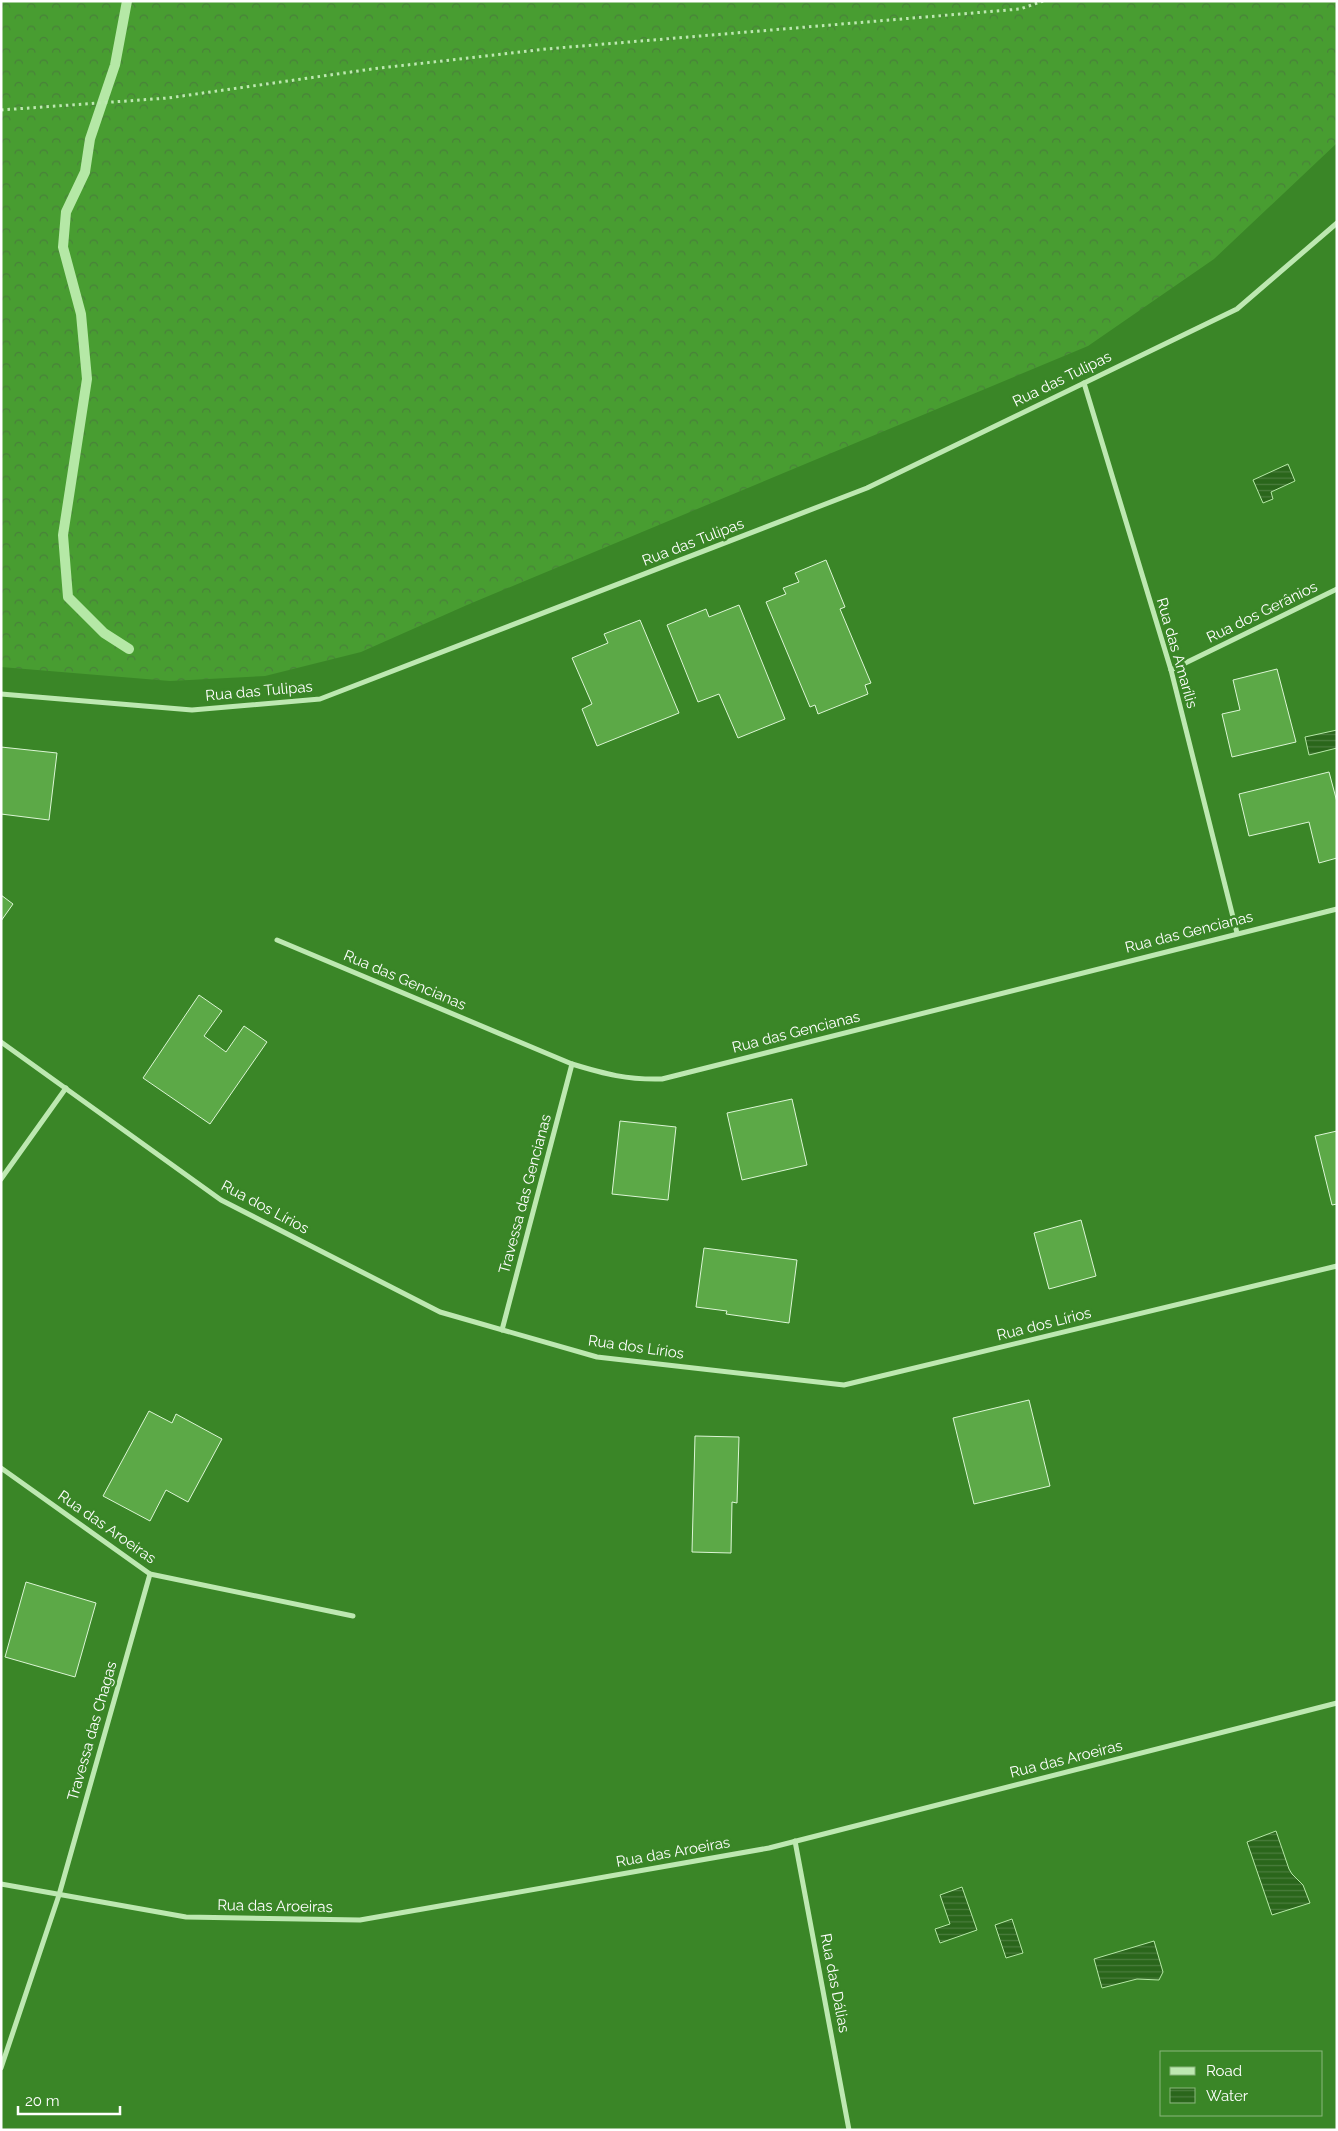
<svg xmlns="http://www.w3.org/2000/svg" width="1338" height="2131" viewBox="0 0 1338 2131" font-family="Raleway,sans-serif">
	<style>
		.forest { fill: url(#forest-crowns) }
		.water { fill: url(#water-rules); stroke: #b5e8a6 }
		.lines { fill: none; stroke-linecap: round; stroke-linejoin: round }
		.stream { stroke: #b5e8a6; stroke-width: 10 }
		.building { fill: #5ca947; stroke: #dcf6d5 }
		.path { stroke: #bde8b1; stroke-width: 3; stroke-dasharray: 2.5 4; stroke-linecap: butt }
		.street { stroke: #bde8b1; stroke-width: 5 }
		.labels { text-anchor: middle; stroke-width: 5; stroke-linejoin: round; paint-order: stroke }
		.street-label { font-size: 15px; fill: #fff; stroke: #3a8627 }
	</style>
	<defs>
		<pattern id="forest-crowns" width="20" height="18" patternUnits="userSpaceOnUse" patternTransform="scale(1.25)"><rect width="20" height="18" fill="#489d31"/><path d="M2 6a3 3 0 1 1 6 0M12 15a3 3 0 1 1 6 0" fill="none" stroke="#49813a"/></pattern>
		<pattern id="water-rules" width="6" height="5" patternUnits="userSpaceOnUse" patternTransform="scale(1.25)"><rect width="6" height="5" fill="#2a661b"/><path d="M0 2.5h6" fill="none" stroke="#4a7d3d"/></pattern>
	</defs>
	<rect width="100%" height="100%" fill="#3a8627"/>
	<path class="forest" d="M1,1H1337V143L1214,259L1088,346L467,605L361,652L265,676L170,681L1,667Z"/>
	<g class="water">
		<path d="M1288,464L1295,481L1271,492L1273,499L1263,503L1253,480Z"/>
		<path d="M1337,730V748L1309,755L1305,737Z"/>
		<path d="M1276,1831L1289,1869L1292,1874L1303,1885L1310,1903L1272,1915L1247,1842Z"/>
		<path d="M962,1887L977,1930L940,1943L935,1929L950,1924L940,1895Z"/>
		<path d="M1012,1919L1023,1953L1006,1958L995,1925Z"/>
		<path d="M1154,1941L1163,1972L1159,1980L1137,1979L1102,1988L1094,1959Z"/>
	</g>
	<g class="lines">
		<path class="stream" d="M127,1L115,65L90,139L85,172L66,212L63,247L81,314L87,379L63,535L68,597L104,633L129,649"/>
	</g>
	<g class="building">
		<path d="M826,560L845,607L840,609L871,683L865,685L868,694L818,714L815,705L810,707L766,602L786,594L783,588L799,582L795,573Z"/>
		<path d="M739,605L785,719L738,738L719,694L698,702L667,625L706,609L709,617Z"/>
		<path d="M640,620L679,713L597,746L582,709L592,704L572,658L608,643L604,634Z"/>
		<path d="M1277,669L1296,742L1232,757L1222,714L1240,710L1233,680Z"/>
		<path d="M1,747L57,753L49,820L1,814Z"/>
		<path d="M1329,772L1337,802V858L1319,863L1309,822L1249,836L1239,794Z"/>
		<path d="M1,895L13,904L1,921Z"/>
		<path d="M199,995L222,1011L204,1036L226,1052L244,1026L267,1042L210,1124L143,1078Z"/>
		<path d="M792,1099L807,1165L742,1180L727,1113Z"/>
		<path d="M620,1121L676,1127L668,1200L612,1194Z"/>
		<path d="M1337,1131V1204L1332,1205L1315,1136Z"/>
		<path d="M1081,1220L1096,1276L1049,1289L1034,1233Z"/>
		<path d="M704,1248L797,1260L789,1323L726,1314L727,1311L696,1307Z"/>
		<path d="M1029,1400L1050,1486L974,1504L953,1418Z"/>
		<path d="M149,1411L172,1423L176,1414L222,1439L188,1502L166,1490L150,1521L103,1496Z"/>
		<path d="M695,1436L739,1437L737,1503L732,1502L731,1553L692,1552Z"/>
		<path d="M26,1582L96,1603L75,1677L5,1657Z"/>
	</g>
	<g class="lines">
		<path class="path" d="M1,110L168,98L372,69L546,49L1020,9L1043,1"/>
		<g class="street">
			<path d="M1084,383L1171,670L1237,933"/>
			<path d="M1171,670L1337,589"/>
			<path d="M1,694L192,710L320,699L867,488L1237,309L1337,223"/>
			<path d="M277,940L572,1064C605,1074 627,1080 662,1079L1337,909"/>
			<path d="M1,1042L221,1200L440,1312L597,1357L844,1385L1337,1266"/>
			<path d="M1,1179L66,1088"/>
			<path d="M502,1330L572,1064"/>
			<path d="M1,1468L150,1574L353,1616"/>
			<path d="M795,1841L849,2130"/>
			<path d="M1,1884L186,1917L360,1920L769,1848L1337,1703"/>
			<path d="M1,2068L59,1895L150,1574"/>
		</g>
	</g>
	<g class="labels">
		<g class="street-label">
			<text transform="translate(1062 379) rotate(-26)" y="5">Rua das Tulipas</text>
			<text transform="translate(693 542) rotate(-21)" y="5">Rua das Tulipas</text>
			<text transform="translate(1262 612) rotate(-26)" y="5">Rua dos Gerânios</text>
			<text transform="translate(1177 653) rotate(74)" y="5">Rua das Amarílis</text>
			<text transform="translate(259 691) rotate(-5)" y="5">Rua das Tulipas</text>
			<text transform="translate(1189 932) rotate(-14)" y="5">Rua das Gencianas</text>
			<text transform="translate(405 980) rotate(23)" y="5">Rua das Gencianas</text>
			<text transform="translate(796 1032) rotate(-14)" y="5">Rua das Gencianas</text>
			<text transform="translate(525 1194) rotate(-75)" y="5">Travessa das Gencianas</text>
			<text transform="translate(265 1207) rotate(28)" y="5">Rua dos Lírios</text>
			<text transform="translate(1044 1324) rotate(-14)" y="5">Rua dos Lírios</text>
			<text transform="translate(636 1347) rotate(8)" y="5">Rua dos Lírios</text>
			<text transform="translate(107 1527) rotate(35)" y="5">Rua das Aroeiras</text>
			<text transform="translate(92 1731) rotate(-74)" y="5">Travessa das Chagas</text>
			<text transform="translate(1066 1759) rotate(-14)" y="5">Rua das Aroeiras</text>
			<text transform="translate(673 1852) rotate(-10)" y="5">Rua das Aroeiras</text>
			<text transform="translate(275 1906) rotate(1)" y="5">Rua das Aroeiras</text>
			<text transform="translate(835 1983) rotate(79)" y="5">Rua das Dálias</text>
		</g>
	</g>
	<rect width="1338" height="2131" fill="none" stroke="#ffffff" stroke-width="5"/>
	<rect x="1160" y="2051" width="162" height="65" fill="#3a8627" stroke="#89b67d"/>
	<rect x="1170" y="2067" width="25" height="8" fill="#bde8b1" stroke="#89b67d"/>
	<text x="1206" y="2076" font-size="15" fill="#ffffff">Road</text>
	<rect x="1170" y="2088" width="25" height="15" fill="url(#water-rules)" stroke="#89b67d"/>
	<text x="1206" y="2101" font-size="15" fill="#ffffff">Water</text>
	<path d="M18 2106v8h102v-8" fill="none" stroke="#ffffff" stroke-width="2.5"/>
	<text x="25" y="2106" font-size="15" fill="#ffffff" stroke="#3a8627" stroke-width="4" paint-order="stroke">20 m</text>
</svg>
